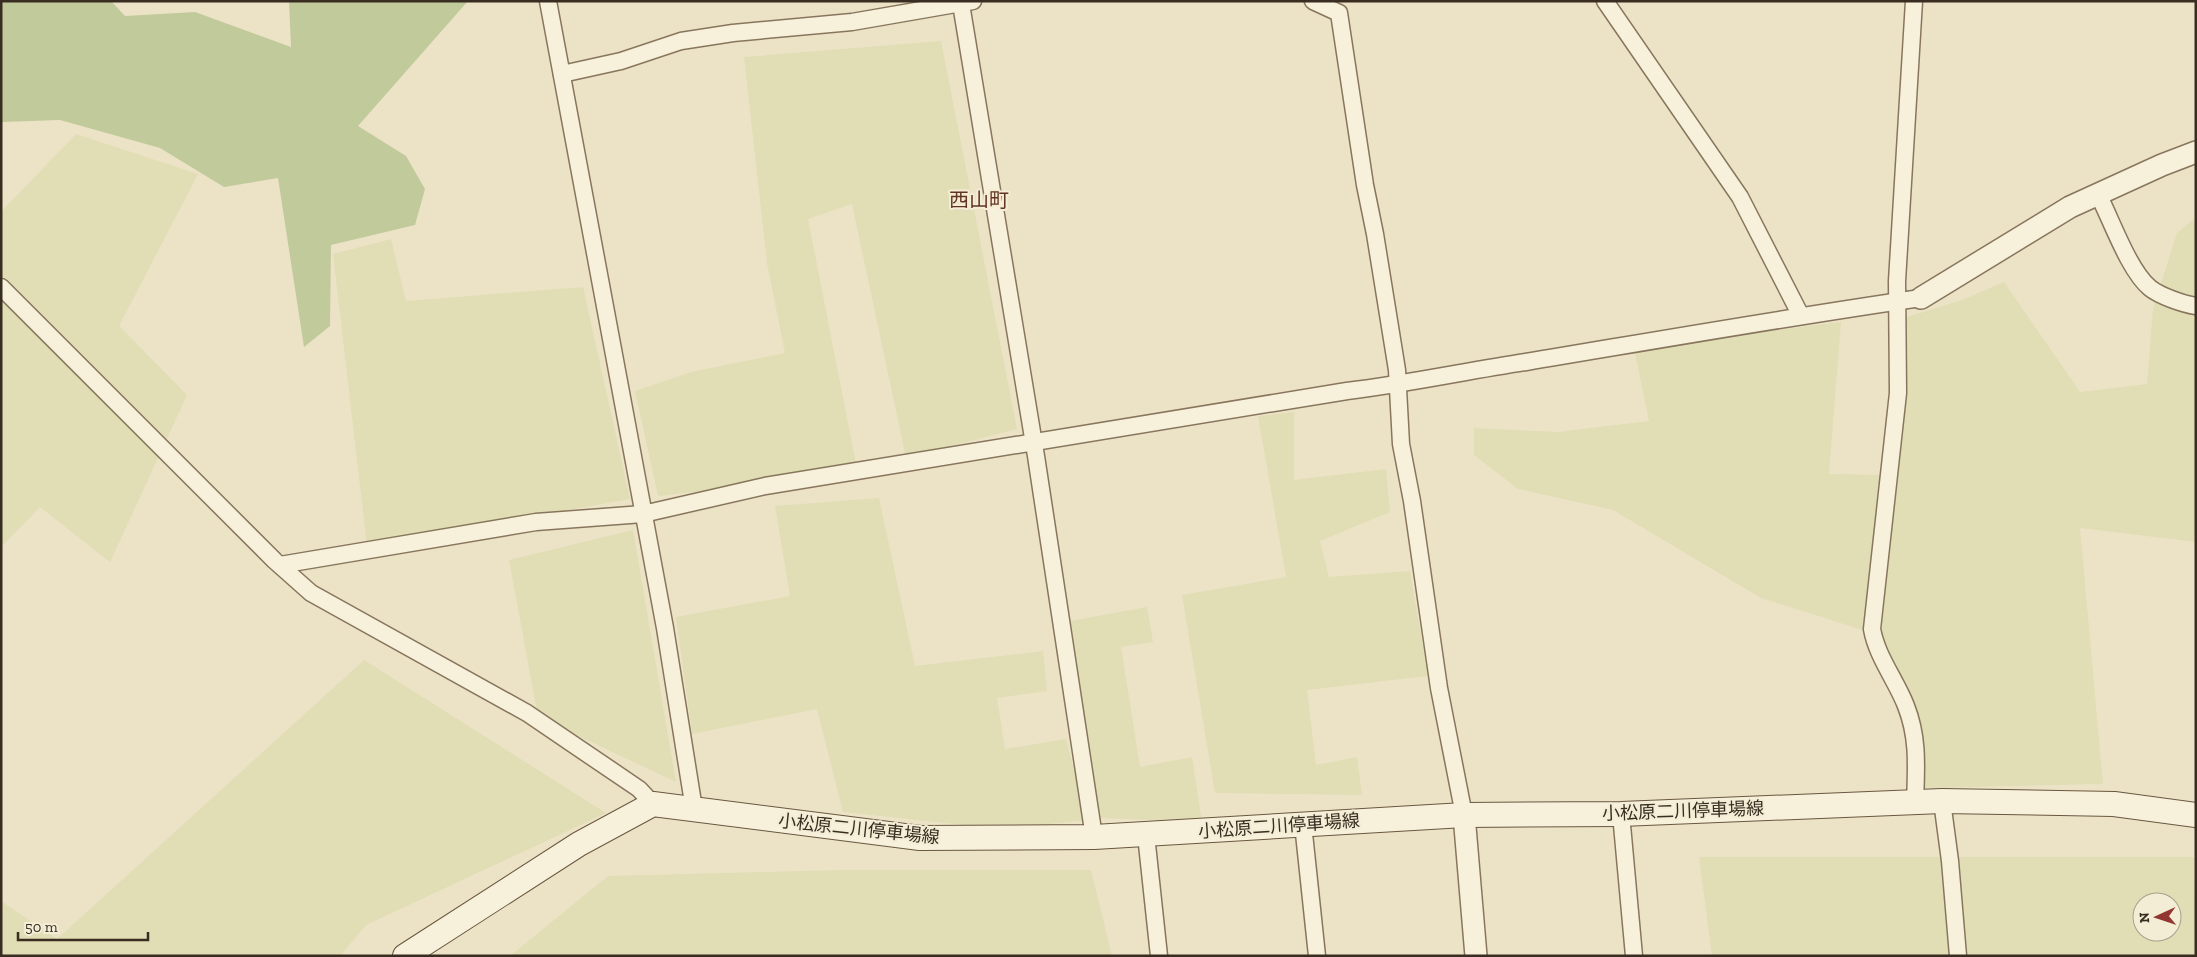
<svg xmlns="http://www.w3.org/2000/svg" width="2197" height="957" viewBox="0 0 2197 957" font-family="'Zilla Slab','Noto Sans JP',serif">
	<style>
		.farmland { fill: #e1ddb5; fill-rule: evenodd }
		.green { fill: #c1ca9b }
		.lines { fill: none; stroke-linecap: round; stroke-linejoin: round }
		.minor-casing { stroke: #87765d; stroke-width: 19 }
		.tertiary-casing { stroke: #87765d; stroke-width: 24 }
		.secondary-casing { stroke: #695740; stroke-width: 26 }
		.minor { stroke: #f7f0da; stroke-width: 16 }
		.tertiary { stroke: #f7f0da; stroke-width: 21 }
		.secondary { stroke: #f7f0da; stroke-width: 24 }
		.labels { text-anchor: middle; stroke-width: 4; stroke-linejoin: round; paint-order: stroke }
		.street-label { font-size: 18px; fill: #382d20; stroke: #f4edd6 }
		.quarter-label { font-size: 20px; fill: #623422; stroke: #f4edd6 }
	</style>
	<rect width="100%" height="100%" fill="#ece3c7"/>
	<g class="farmland">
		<path d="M941,41L1017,429L906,458L852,204L808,219L858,474L658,496L635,391L691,372L785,353L767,263L744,57Z"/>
		<path d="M76,134L198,174L119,326L187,395L110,562L40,507L1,547V212Z"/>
		<path d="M2196,217V542L2080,528L2103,784L1923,788L1872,633L1761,598L1613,510L1518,489L1474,455V428L1558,432L1649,421L1634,348L1841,322L1829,474L1886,475L1894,321L1962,300L2004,282L2080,392L2147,384L2153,308L2177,233Z"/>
		<path d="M391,239L406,301L583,287L630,499L367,546L333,254Z"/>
		<path d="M1294,412V480L1386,469L1390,512L1320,541L1329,577L1410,571L1428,676L1307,690L1316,765L1357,757L1362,795L1215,793L1182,595L1286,577L1258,416Z"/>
		<path d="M879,498L915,666L1043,651L1047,691L997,698L1005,749L1066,739L1087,820L1001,829L843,812L817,709L692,734L676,617L790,596L775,506Z"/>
		<path d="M633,530L676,782L538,717L509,560Z"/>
		<path d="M1147,607L1153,642L1121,647L1140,767L1192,757L1202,822L1099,818L1065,622Z"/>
		<path d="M364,660L606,813L366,925L340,956H1V901L57,939Z"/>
		<path d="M1699,857H2194L2196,956H1712ZM2142,902H2172V932H2142Z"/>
		<path d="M844,870H1091L1112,956H510L608,876Z"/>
	</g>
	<path class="green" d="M1,1H111L125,16L195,12L291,47L289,1H468L358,126L406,156L425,189L415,225L331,245L330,326L304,347L278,178L224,187L160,148L60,120L1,122Z"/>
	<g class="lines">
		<defs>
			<g id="minor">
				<path d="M548,1L665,628L694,809"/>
				<path d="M1313,1L1339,13L1365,185L1375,234L1397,370L1401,444L1412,501L1439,688L1464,815"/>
				<path d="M1605,1L1740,197L1801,316"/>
				<path d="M1914,1L1897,281L1898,393L1872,629C1877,657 1896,680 1906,706C1919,739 1916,769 1915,803"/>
				<path d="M961,4L1036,456L1094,837"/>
				<path d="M562,74L621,61L681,41L733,33L852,22L973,1"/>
				<path d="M2098,194C2111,219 2129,271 2150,288C2160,296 2183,304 2196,306"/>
				<path d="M1,287L275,561L311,593L527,713L639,789L653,804"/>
				<path d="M280,565L536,522L643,514L765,486L1347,391C1407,384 1466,371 1526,362C1658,340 1789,317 1921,298"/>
				<path d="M1942,801L1950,861L1958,956"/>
				<path d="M1621,814L1634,956"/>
				<path d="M1303,824L1317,956"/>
				<path d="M1146,835L1159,956"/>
			</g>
			<g id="tertiary">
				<path d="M1921,298L2070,207L2162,165L2196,152"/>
				<path d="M1464,815L1476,956"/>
			</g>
			<path id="secondary" d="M405,956L579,844L653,804L920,838L1094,837L1464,815L1621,814L1942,801L2114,804L2196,815"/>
		</defs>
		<use href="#minor" class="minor-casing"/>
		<use href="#tertiary" class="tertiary-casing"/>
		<use href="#secondary" class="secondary-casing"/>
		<use href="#minor" class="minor"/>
		<use href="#tertiary" class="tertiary"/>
		<use href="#secondary" class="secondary"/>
	</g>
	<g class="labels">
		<g class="street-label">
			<text transform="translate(1683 811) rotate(-2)" y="6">小松原二川停車場線</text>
			<text transform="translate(1279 826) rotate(-4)" y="6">小松原二川停車場線</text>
			<text transform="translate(859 829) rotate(6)" y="6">小松原二川停車場線</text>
		</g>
		<g class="quarter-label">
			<text x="979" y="207">西山町</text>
		</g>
	</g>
	<rect width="2197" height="957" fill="none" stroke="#382d20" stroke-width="5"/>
	<g transform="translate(2157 917) rotate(267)"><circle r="24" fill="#f4edd6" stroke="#a9a08d"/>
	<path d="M0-4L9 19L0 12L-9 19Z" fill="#923631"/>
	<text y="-8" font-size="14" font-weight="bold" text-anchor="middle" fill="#382d20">N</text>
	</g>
	<path d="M18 932v8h130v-8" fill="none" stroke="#382d20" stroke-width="2.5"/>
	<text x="25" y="932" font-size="15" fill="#382d20" stroke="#f4edd6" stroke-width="4" paint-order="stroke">50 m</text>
</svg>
